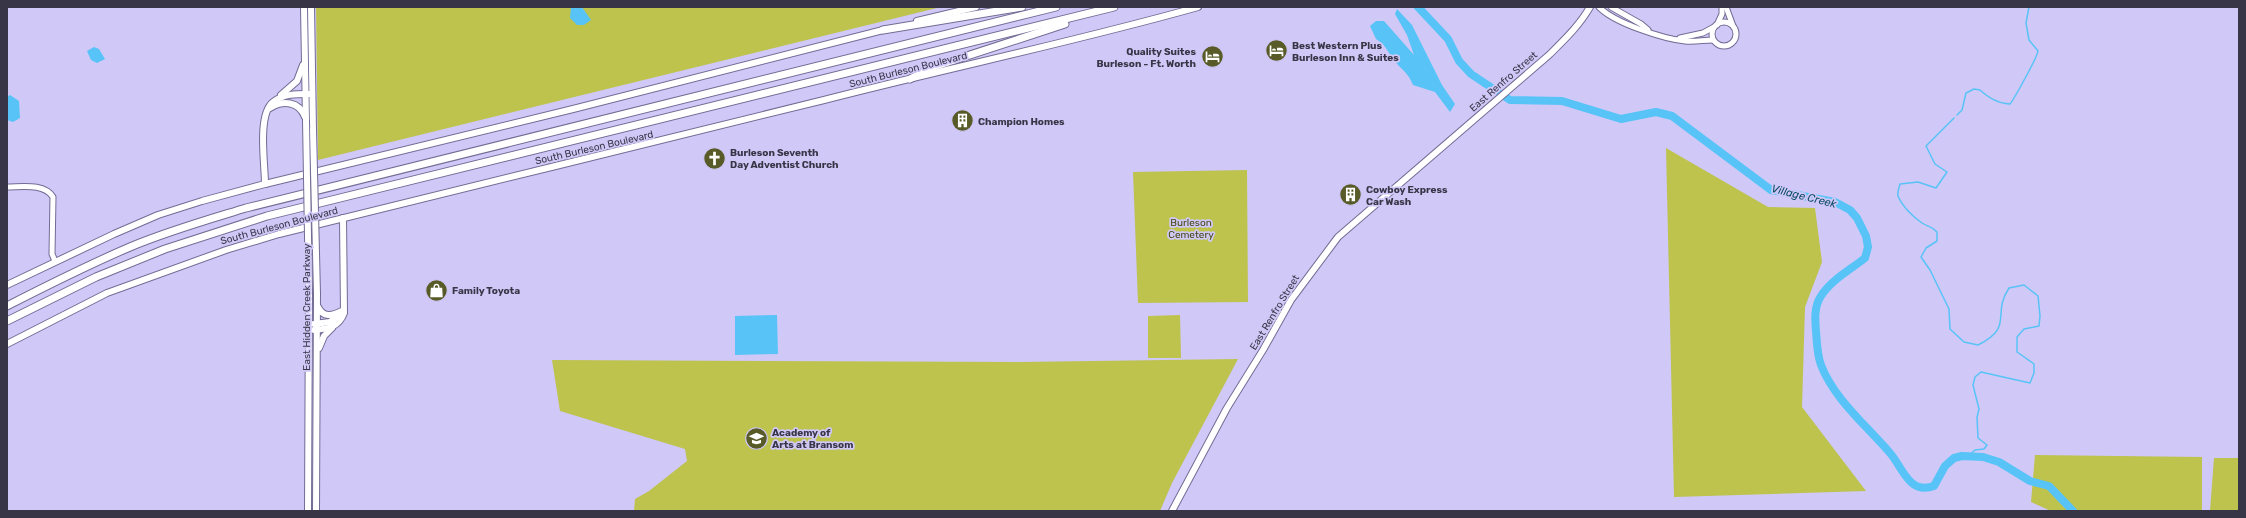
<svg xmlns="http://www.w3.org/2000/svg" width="2246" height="518" viewBox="0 0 2246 518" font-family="Rubik,sans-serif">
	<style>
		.green { fill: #bdc34d }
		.water { fill: #58c3f7 }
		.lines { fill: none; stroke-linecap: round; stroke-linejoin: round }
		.stream { stroke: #58c3f7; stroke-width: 1.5 }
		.river { stroke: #58c3f7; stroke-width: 8 }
		.minor-casing { stroke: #736c95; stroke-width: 7 }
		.major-casing { stroke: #736c95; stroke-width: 8 }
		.highway-casing { stroke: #736c95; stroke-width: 9 }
		.minor { stroke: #fff; stroke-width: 5 }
		.major { stroke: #fff; stroke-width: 6 }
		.highway { stroke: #fff; stroke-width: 7 }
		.major-bridge-casing { stroke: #736c95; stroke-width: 8; stroke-linecap: butt }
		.major-bridge { stroke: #fff; stroke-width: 6 }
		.labels { text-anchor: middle; stroke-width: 3.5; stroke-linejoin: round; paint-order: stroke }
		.poi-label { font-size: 10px; font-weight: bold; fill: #383547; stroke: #d0c8f7; text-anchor: start }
		.street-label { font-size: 10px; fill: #383547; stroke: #d0c8f7 }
		.park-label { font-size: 10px; fill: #454813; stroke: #d0c8f7 }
		.water-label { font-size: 11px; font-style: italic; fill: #0b4a64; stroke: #d0c8f7 }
	</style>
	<rect width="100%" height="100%" fill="#d0c8f7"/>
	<g class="green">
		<path d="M316,7H941L318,160Z"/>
		<path d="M1666,148L1768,207L1815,208L1822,262L1805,307L1802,407L1866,491L1674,497Z"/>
		<path d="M1247,170L1248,302L1138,303L1133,172Z"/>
		<path d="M1180,315L1181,358H1148V316Z"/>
		<path d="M1238,359L1172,483L1160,511H634L635,499L649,491L687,461L685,449L560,411L552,360L1021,362Z"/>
		<path d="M2035,455L2202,457V511H2051L2031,502Z"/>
		<path d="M2214,458H2239V511H2210Z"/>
	</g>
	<g class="water">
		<path d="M571,7H582L591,20L584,25H577L570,18Z"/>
		<path d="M1397,9L1412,25L1442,85L1455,104L1450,112L1435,92L1413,85C1408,74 1406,73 1398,65C1389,56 1387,45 1376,39L1370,26L1376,21H1384L1414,55L1407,35L1395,14Z"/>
		<path d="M94,47L99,49L105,59L97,63L91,60L87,51Z"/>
		<path d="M10,95L19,101L20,118L13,122L7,120V97Z"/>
		<path d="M777,315L778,354L735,355V316Z"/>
	</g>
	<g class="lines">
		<g class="stream">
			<path d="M1957,115L1962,110L1966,93L1974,89L1980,90C1989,98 1997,103 2010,104C2014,99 2037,58 2038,51L2029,40L2026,23L2029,7"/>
			<path d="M1954,118L1926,146L1935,164L1947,172L1936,188L1918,182L1900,184C1899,188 1897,193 1898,196C1902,206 1913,217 1922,223C1928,227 1932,226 1937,232V241L1926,248L1921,257L1930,270L1949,309L1950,329L1964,342L1978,345C2015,326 1991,315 2009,288L2024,285L2038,296L2040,316L2039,326L2024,329L2017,337V352L2034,364V373L2030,383L1981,372L1975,377L1973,385L1979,409L1977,417L1978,438L1987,445L1984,449L1975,450L1968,456"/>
		</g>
		<path class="river" d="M1418,7L1448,39L1459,61L1471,74L1510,100L1562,101L1621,119L1656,112L1672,116L1771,190L1835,202L1850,210L1857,218L1866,236L1868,247L1865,258C1850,270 1831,280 1821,296C1814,306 1815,320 1816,331C1817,343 1817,354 1821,365C1834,399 1867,426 1890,453C1903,468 1909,495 1934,486L1945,466L1954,458L1962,456L1983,457L1999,462L2030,481L2049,486L2073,511"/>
		<defs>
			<g id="minor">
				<path d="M1599,7C1614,23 1664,39 1685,41C1694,42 1704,40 1713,40"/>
				<path d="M1611,7L1641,24L1648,30"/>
				<path d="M1726,7L1733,26"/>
				<circle cx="1724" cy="34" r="12"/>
				<path d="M1717,25L1722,14V7"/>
				<path d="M1680,38L1703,33L1714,27"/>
				<path d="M7,187C22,187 44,183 53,197L52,254L55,261"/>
			</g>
			<g id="major">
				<path d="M304,7L306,120"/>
				<path d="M311,7L313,130"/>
				<path d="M917,21L976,7"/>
				<path d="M281,95L297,81L303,65"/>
				<path d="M270,108C283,100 299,101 305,117"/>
				<path d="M265,184C265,164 257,115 273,102C284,93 300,94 312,94"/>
				<path d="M7,285L114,234L158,215L202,201L265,184L573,109L887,29"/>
				<path d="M318,307C323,318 332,316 342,311"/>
				<path d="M314,324L330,322L343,312"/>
				<path d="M314,330C328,329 339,327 344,313L343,218"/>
				<path d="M7,344L107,293L226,250L279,234C461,189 642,145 824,100C948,68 1074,42 1198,7"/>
				<path d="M319,348L324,336L332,328"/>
				<path d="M308,511L309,294"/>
				<path d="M316,511L317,294"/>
				<path d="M1172,511L1227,408L1263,350L1291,300L1338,237L1549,55C1564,40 1579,26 1590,7"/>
			</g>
			<g id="highway">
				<path d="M883,30L1022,7"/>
				<path d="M910,79L933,67L1065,24"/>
				<path d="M7,306C48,285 88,265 130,247C168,231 207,220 246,208L1056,7"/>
				<path d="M7,321L96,277L165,249L267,216L1114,7"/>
			</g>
		</defs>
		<use href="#minor" class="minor-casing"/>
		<use href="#major" class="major-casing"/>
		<use href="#highway" class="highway-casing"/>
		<use href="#minor" class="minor"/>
		<use href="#major" class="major"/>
		<use href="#highway" class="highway"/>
		<defs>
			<g id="major-bridge">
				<path d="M306,120L309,294"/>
				<path d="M313,130L317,294"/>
			</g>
		</defs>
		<use href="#major-bridge" class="major-bridge-casing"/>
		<use href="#major-bridge" class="major-bridge"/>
	</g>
	<defs>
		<symbol id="hotel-disc" viewBox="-11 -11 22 22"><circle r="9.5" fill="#585b28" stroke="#d0c8f7"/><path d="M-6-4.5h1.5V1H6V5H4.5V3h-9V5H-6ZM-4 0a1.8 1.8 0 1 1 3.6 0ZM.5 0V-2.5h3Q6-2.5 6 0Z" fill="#fff"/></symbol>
		<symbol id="building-disc" viewBox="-11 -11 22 22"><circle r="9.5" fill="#585b28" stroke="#d0c8f7"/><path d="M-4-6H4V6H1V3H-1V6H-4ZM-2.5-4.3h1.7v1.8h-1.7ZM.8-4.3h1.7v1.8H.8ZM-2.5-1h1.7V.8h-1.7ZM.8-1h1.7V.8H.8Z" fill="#fff"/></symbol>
		<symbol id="church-disc" viewBox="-11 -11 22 22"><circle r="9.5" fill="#585b28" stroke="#d0c8f7"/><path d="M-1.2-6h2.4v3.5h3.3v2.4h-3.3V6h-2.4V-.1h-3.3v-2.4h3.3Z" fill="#fff"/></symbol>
		<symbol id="shop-disc" viewBox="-11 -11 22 22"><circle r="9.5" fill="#585b28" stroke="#d0c8f7"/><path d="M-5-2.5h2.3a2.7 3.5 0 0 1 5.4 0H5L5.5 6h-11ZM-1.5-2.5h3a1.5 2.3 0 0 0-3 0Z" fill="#fff"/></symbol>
		<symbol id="school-disc" viewBox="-11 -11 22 22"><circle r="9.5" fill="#585b28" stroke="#d0c8f7"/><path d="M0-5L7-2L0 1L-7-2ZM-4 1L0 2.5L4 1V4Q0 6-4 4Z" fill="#fff"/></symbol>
	</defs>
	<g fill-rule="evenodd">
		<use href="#hotel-disc" x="1264" y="38" width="25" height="25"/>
		<use href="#hotel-disc" x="1200" y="44" width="25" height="25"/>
		<use href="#building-disc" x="950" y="108" width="25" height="25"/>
		<use href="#church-disc" x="702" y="146" width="25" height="25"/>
		<use href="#building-disc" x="1338" y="182" width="25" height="25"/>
		<use href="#shop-disc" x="424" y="278" width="25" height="25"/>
		<use href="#school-disc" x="744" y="426" width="25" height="25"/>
	</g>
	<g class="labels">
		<g class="poi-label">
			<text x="1292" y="49">Best Western Plus<tspan x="1292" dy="12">Burleson Inn &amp; Suites</tspan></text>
			<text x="1196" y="55" text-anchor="end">Quality Suites<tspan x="1196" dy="12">Burleson - Ft. Worth</tspan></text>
			<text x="978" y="125">Champion Homes</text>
			<text x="730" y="156">Burleson Seventh<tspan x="730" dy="12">Day Adventist Church</tspan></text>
			<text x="1366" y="193">Cowboy Express<tspan x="1366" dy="12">Car Wash</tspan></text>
			<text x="452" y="294">Family Toyota</text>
			<text x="772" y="436">Academy of<tspan x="772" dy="12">Arts at Bransom</tspan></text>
		</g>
		<g class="street-label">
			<text transform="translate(908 69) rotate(-14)" y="4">South Burleson Boulevard</text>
			<text transform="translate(1503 81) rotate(-41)" y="4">East Renfro Street</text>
			<text transform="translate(594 147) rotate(-13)" y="4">South Burleson Boulevard</text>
			<text transform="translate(279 225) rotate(-15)" y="4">South Burleson Boulevard</text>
			<text transform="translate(306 307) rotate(-90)" y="4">East Hidden Creek Parkway</text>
			<text transform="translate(1274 312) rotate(-59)" y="4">East Renfro Street</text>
		</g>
		<g class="park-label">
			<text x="1191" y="226">Burleson<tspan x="1191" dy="12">Cemetery</tspan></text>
		</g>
		<g class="water-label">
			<text transform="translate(1804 196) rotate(14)" y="4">Village Creek</text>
		</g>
	</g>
	<rect width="2246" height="518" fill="none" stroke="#383547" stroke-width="16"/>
</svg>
